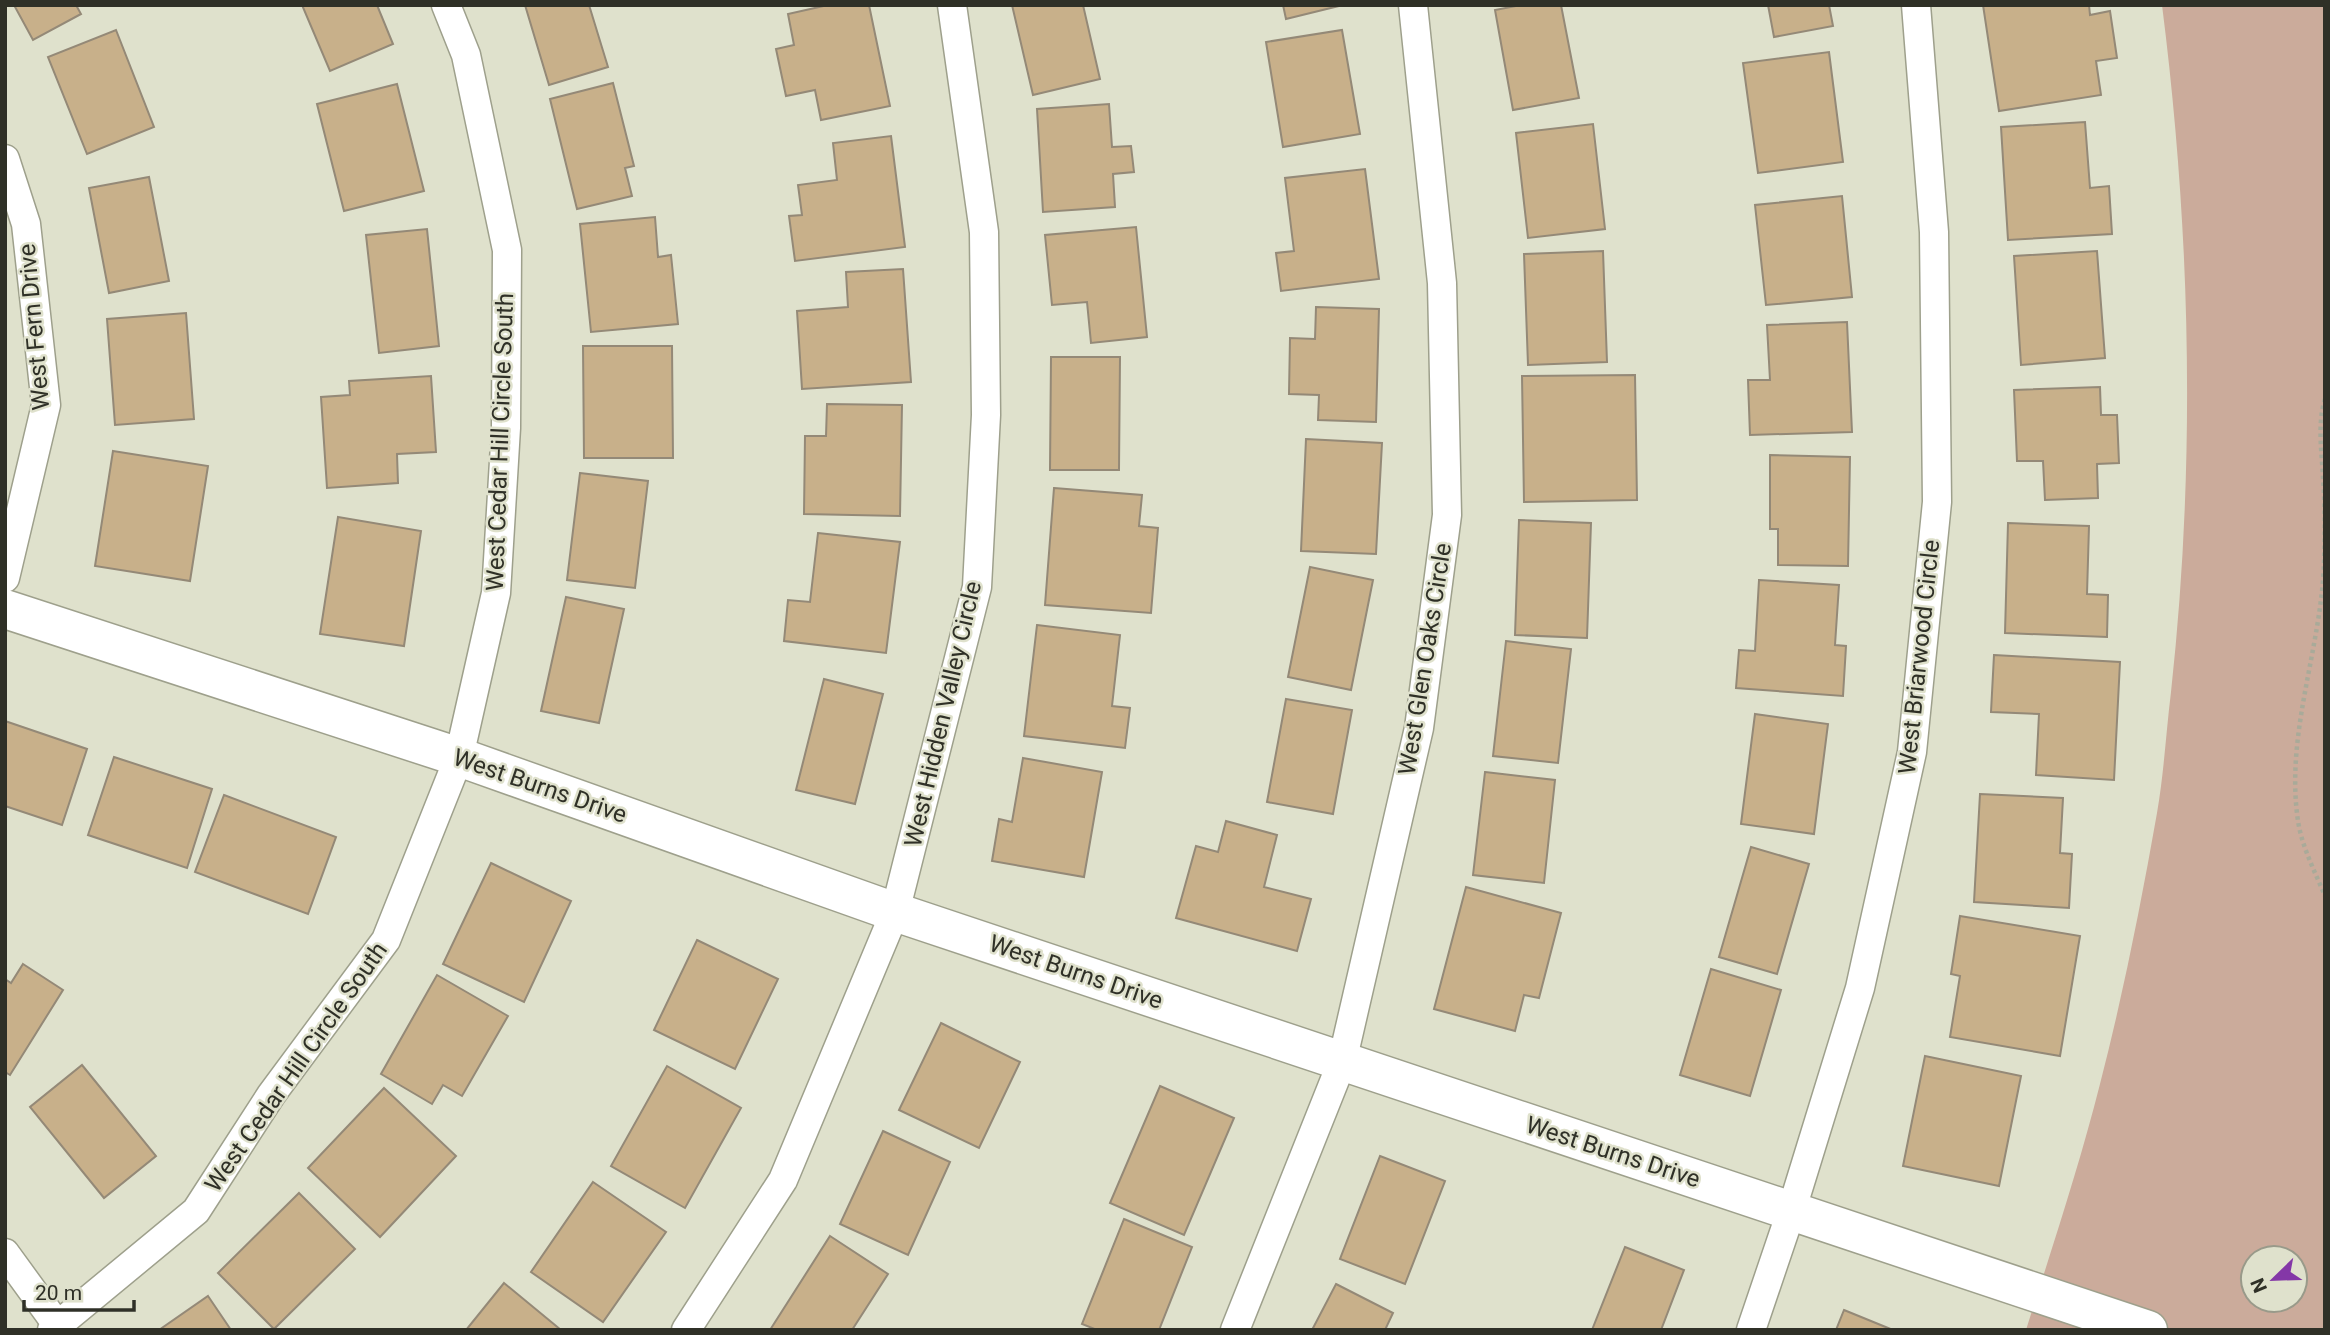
<svg xmlns="http://www.w3.org/2000/svg" width="2330" height="1335" viewBox="0 0 2330 1335" font-family="Roboto,sans-serif">
	<style>
		.green { fill: #cbab9b; fill-rule: evenodd }
		.building { fill: #c8b08a; stroke: #948977; stroke-width: 2 }
		.lines { fill: none; stroke-linecap: round; stroke-linejoin: round }
		.street-casing { stroke: #9ea08c; stroke-width: 31 }
		.secondary-casing { stroke: #9ea08c; stroke-width: 41 }
		.path { stroke: #a9aa99; stroke-width: 4.5; stroke-dasharray: 3.5 3.5; stroke-linecap: butt }
		.street { stroke: #fff; stroke-width: 28 }
		.secondary { stroke: #fff; stroke-width: 38 }
		.labels { text-anchor: middle; stroke-width: 5; stroke-linejoin: round; paint-order: stroke }
		.street-label { font-size: 24px; fill: #2f3027; stroke: #dfe1cc }
	</style>
	<rect width="100%" height="100%" fill="#dfe1cc"/>
	<path class="green" d="M2162,5H2325V1330H2026C2052,1248 2079,1167 2100,1084C2123,995 2141,904 2157,813C2164,773 2166,732 2171,692C2196,464 2191,233 2162,5ZM2253,1258H2295V1300H2253Z"/>
	<g class="building">
		<path d="M14,5H76L81,14L33,40Z"/>
		<path d="M302,5H377L393,44L330,71Z"/>
		<path d="M525,5H589L608,67L549,85Z"/>
		<path d="M828,5H869L890,106L821,120L815,90L786,96L776,49L794,45L788,14Z"/>
		<path d="M1012,5H1083L1100,79L1033,95Z"/>
		<path d="M1283,5H1343L1286,19Z"/>
		<path d="M1521,5H1561L1579,98L1513,110L1495,10Z"/>
		<path d="M1768,5H1829L1833,26L1774,37Z"/>
		<path d="M1983,5H2089L2090,15L2110,11L2117,58L2096,61L2101,95L1999,111Z"/>
		<path d="M116,30L154,127L87,154L48,57Z"/>
		<path d="M1342,30L1360,134L1283,147L1266,42Z"/>
		<path d="M1829,52L1843,162L1758,173L1743,63Z"/>
		<path d="M613,83L634,166L625,168L632,196L577,209L550,99Z"/>
		<path d="M397,84L424,191L344,211L317,104Z"/>
		<path d="M1109,104L1112,147L1131,146L1134,172L1113,174L1115,207L1043,212L1037,109Z"/>
		<path d="M2085,122L2090,188L2109,186L2112,234L2008,240L2001,127Z"/>
		<path d="M1593,124L1605,229L1528,238L1516,133Z"/>
		<path d="M891,136L905,247L795,261L789,216L802,215L798,185L837,180L833,143Z"/>
		<path d="M1365,169L1379,279L1281,291L1276,253L1294,251L1285,178Z"/>
		<path d="M149,177L169,281L109,293L89,188Z"/>
		<path d="M1842,196L1852,297L1766,305L1755,205Z"/>
		<path d="M655,217L658,257L671,255L678,324L591,332L580,224Z"/>
		<path d="M1136,227L1147,337L1091,343L1087,302L1052,305L1045,235Z"/>
		<path d="M427,229L439,346L379,353L366,235Z"/>
		<path d="M1603,251L1607,362L1528,365L1524,254Z"/>
		<path d="M2097,251L2105,358L2021,365L2014,256Z"/>
		<path d="M903,269L911,382L802,389L797,311L848,307L846,272Z"/>
		<path d="M1316,307L1379,309L1376,422L1318,420L1319,395L1289,394L1290,338L1315,339Z"/>
		<path d="M186,313L194,419L115,425L107,319Z"/>
		<path d="M1847,322L1852,432L1750,435L1748,380H1770L1767,325Z"/>
		<path d="M583,346H672L673,458H584Z"/>
		<path d="M1051,357H1120L1119,470H1050Z"/>
		<path d="M1635,375L1637,500L1524,502L1522,376Z"/>
		<path d="M431,376L436,452L397,454L398,483L327,488L321,397L350,395L349,381Z"/>
		<path d="M2100,387L2101,415H2117L2119,463L2097,464L2098,498L2045,500L2043,461H2017L2014,390Z"/>
		<path d="M827,404L902,405L900,516L804,514L805,436H826Z"/>
		<path d="M1306,439L1382,443L1376,554L1301,551Z"/>
		<path d="M113,451L208,466L190,581L95,566Z"/>
		<path d="M1770,455L1850,457L1848,566L1778,565V529H1770Z"/>
		<path d="M580,473L648,481L635,588L567,580Z"/>
		<path d="M1054,488L1142,495L1139,526L1158,528L1151,613L1045,605Z"/>
		<path d="M338,517L421,531L404,646L320,634Z"/>
		<path d="M1519,520L1591,523L1587,638L1515,635Z"/>
		<path d="M2008,523L2089,526L2087,594L2108,595L2107,637L2005,633Z"/>
		<path d="M818,533L900,542L886,653L784,641L788,600L810,602Z"/>
		<path d="M1310,567L1373,580L1351,690L1288,677Z"/>
		<path d="M1759,580L1839,585L1835,645L1846,646L1843,696L1736,688L1739,650L1755,651Z"/>
		<path d="M566,597L624,609L599,723L541,711Z"/>
		<path d="M1037,625L1120,635L1112,706L1130,708L1125,748L1024,736Z"/>
		<path d="M1506,641L1571,649L1558,763L1493,756Z"/>
		<path d="M1994,655L2120,662L2114,780L2036,775L2039,714L1991,712Z"/>
		<path d="M824,679L883,694L855,804L796,790Z"/>
		<path d="M1286,699L1352,710L1333,814L1267,802Z"/>
		<path d="M1755,714L1828,724L1814,834L1741,824Z"/>
		<path d="M5,721L87,749L62,825L5,806Z"/>
		<path d="M114,757L212,789L187,868L88,835Z"/>
		<path d="M1023,758L1102,772L1084,877L992,861L999,819L1012,822Z"/>
		<path d="M1485,772L1555,780L1544,883L1473,875Z"/>
		<path d="M1980,794L2063,798L2060,853L2072,854L2069,908L1974,902Z"/>
		<path d="M224,795L336,837L308,914L195,872Z"/>
		<path d="M1226,821L1277,835L1264,887L1311,899L1297,951L1176,918L1196,846L1218,852Z"/>
		<path d="M1751,847L1809,864L1777,974L1719,957Z"/>
		<path d="M491,863L571,901L524,1002L443,964Z"/>
		<path d="M1466,887L1561,913L1539,998L1524,995L1515,1031L1434,1009Z"/>
		<path d="M1960,916L2080,936L2060,1056L1950,1037L1960,976L1951,974Z"/>
		<path d="M697,940L778,979L735,1069L654,1030Z"/>
		<path d="M23,964L63,990L10,1075L5,1072V979L11,983Z"/>
		<path d="M1711,969L1781,990L1750,1096L1680,1075Z"/>
		<path d="M437,975L508,1016L462,1096L443,1085L432,1104L381,1074Z"/>
		<path d="M941,1023L1020,1062L979,1148L899,1110Z"/>
		<path d="M1925,1056L2021,1076L1999,1186L1903,1166Z"/>
		<path d="M82,1065L156,1156L104,1198L30,1107Z"/>
		<path d="M667,1066L741,1108L685,1208L611,1166Z"/>
		<path d="M1160,1086L1234,1118L1184,1235L1110,1203Z"/>
		<path d="M384,1088L456,1156L380,1237L308,1168Z"/>
		<path d="M883,1131L950,1162L908,1255L840,1224Z"/>
		<path d="M1380,1156L1445,1181L1405,1284L1340,1259Z"/>
		<path d="M593,1182L666,1232L603,1322L531,1272Z"/>
		<path d="M299,1193L355,1249L274,1329L218,1273Z"/>
		<path d="M1124,1219L1192,1247L1159,1330H1097L1082,1324Z"/>
		<path d="M830,1236L888,1274L852,1330H770Z"/>
		<path d="M1625,1247L1684,1270L1661,1330H1592Z"/>
		<path d="M504,1283L561,1330H466Z"/>
		<path d="M1336,1284L1393,1313L1385,1330H1312Z"/>
		<path d="M208,1296L231,1330H159Z"/>
		<path d="M1844,1310L1893,1330H1836Z"/>
	</g>
	<g class="lines">
		<defs>
			<g id="street">
				<path d="M5,159L26,224L46,405L5,578"/>
				<path d="M5,1253L58,1326"/>
				<path d="M52,1330L196,1211L271,1095L386,940L459,757L496,593L506,428L507,250L466,55L446,5"/>
				<path d="M686,1330L783,1180L895,912L977,587L986,415L984,232L952,5"/>
				<path d="M1235,1330L1342,1062L1419,728L1447,515L1442,283L1413,5"/>
				<path d="M1751,1330L1791,1212L1860,988L1912,752L1937,502L1934,232L1916,5"/>
			</g>
			<path id="secondary" d="M5,609L459,757L895,912L2148,1330"/>
		</defs>
		<use href="#street" class="street-casing"/>
		<use href="#secondary" class="secondary-casing"/>
		<path class="path" d="M2325,399C2317,424 2322,453 2323,478C2325,506 2325,535 2324,563C2321,650 2285,734 2298,821C2302,847 2315,872 2325,896"/>
		<use href="#street" class="street"/>
		<use href="#secondary" class="secondary"/>
	</g>
	<g class="labels">
		<g class="street-label">
			<text transform="translate(34 327) rotate(-95)" y="8">West Fern Drive</text>
			<text transform="translate(500 442) rotate(-88)" y="8">West Cedar Hill Circle South</text>
			<text transform="translate(1919 657) rotate(-84)" y="8">West Briarwood Circle</text>
			<text transform="translate(1425 659) rotate(-81)" y="8">West Glen Oaks Circle</text>
			<text transform="translate(943 714) rotate(-77)" y="8">West Hidden Valley Circle</text>
			<text transform="translate(540 786) rotate(19)" y="8">West Burns Drive</text>
			<text transform="translate(1076 972) rotate(19)" y="8">West Burns Drive</text>
			<text transform="translate(296 1067) rotate(-55)" y="8">West Cedar Hill Circle South</text>
			<text transform="translate(1613 1152) rotate(18)" y="8">West Burns Drive</text>
		</g>
	</g>
	<rect width="2330" height="1335" fill="none" stroke="#2f3027" stroke-width="14"/>
	<g transform="translate(2274 1279) rotate(247)"><circle r="33" fill="#dfe1cc" stroke="#999a8a" stroke-width="2"/>
	<path d="M0-5L12 26L0 18L-12 26Z" fill="#8437a7"/>
	<text y="-10" font-size="19" font-weight="bold" text-anchor="middle" fill="#2f3027">N</text>
	</g>
	<path d="M24 1300v10h110v-10" fill="none" stroke="#2f3027" stroke-width="3.5"/>
	<text x="35" y="1300" font-size="21" fill="#2f3027" stroke="#dfe1cc" stroke-width="5" paint-order="stroke">20 m</text>
</svg>
